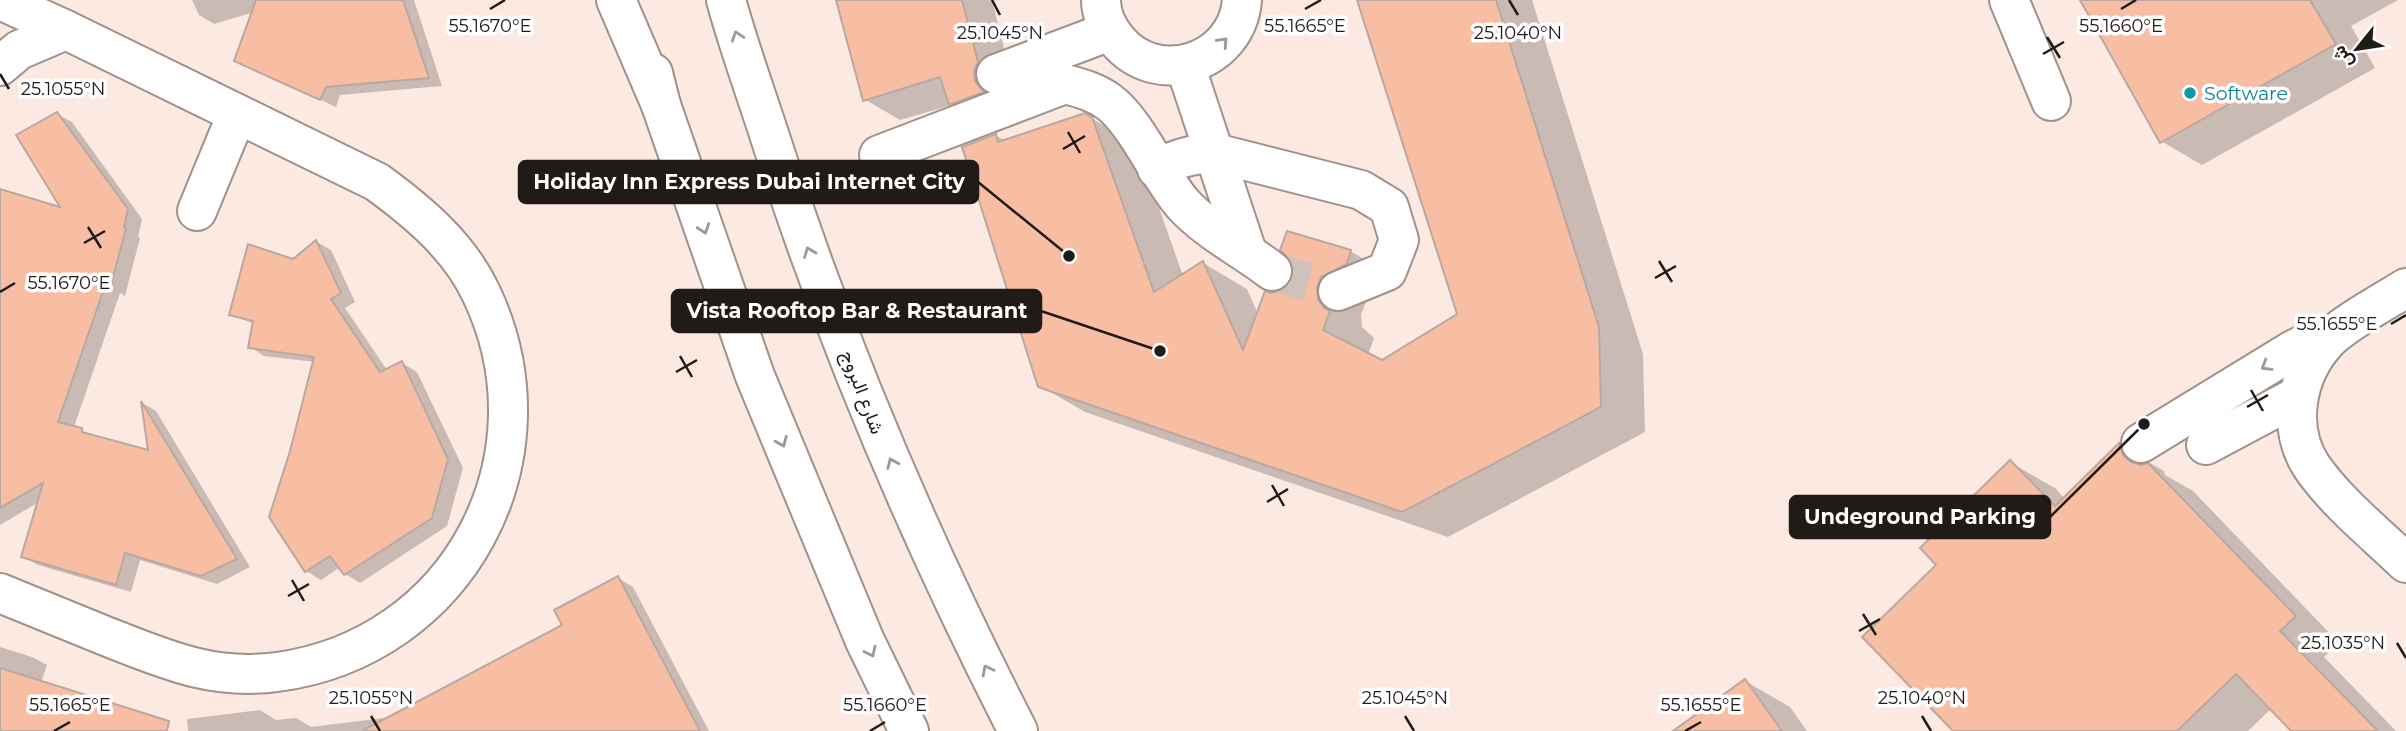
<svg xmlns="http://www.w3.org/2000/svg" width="2406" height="731" viewBox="0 0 2406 731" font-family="Montserrat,Vazirmatn,sans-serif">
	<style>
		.shadow { fill: #0003 }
		.building { fill: #f8bea4; stroke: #b9a8a1; stroke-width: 2 }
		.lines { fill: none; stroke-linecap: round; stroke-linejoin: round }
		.minor-tunnel { stroke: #d0c1ba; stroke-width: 38; stroke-dasharray: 38 19; stroke-linecap: butt }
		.minor-casing { stroke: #a19189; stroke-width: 42 }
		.major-casing { stroke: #a19189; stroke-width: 42 }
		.minor { stroke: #fff; stroke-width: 38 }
		.major { stroke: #fff; stroke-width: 38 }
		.oneway { stroke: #9b9897 }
		.ticks { fill: none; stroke: #211b18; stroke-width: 2.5 }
		.culture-dot { fill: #0f9aa8; stroke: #fff; stroke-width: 2.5 }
		.labels { text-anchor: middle; stroke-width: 7; stroke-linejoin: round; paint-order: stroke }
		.culture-label { font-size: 19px; fill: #0d838f; stroke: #fff; text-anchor: start }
		.street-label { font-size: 19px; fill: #211b18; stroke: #fff }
		.ticks-label { font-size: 18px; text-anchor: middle; fill: #211b18; stroke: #fff; stroke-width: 7; stroke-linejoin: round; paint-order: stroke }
		.leader { fill: none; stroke: #211b18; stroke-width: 2.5 }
		.callout-dot { fill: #211b18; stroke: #fff; stroke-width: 2.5 }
		.callout { fill: #211b18; stroke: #211b18; stroke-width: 2.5 }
		.callout-label { font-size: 21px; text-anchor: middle; font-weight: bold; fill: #fff }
	</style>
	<rect width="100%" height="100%" fill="#fceae2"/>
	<g class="shadow">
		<path d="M192,0H414L442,86L340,95L336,107L236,61L254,12L214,24L199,15Z"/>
		<path d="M838,0H992L1013,84L986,124L952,105L900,120L864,99Z"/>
		<path d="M1359,0H1532L1643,354L1645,432L1448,537L1085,412L1040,386L996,136L1006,141L1088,116L1137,145L1183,276L1203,263L1247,289L1258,314L1270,295L1282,292L1350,251L1395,277L1391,289L1366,302L1361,314L1362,327L1374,338L1368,355L1383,362L1459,315Z"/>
		<path d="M2082,0H2398L2351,26L2375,68L2202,165L2161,141Z"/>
		<path d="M57,114L72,122L142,219L138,237L140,238L125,296L120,293L74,427L95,437L150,452L144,404L156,411L250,567L217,584L140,560L131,592L38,565L23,557L39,502L0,525V191L64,211Z"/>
		<path d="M317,242L331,250L355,302L345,308L387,370L402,363L417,372L463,468L447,526L360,583L345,574L340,567L321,580L306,571L292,451L315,362L264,356L250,347L254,324L231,314Z"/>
		<path d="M2119,445L2164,471L2165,475L2193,491L2339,643L2324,657L2396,731H2293L2272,708L2248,731H1955L1939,565L2011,463L2055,488L2065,499Z"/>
		<path d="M618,578L633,587L709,731H451Z"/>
		<path d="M0,647L32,657L47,665L41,683L136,731H0Z"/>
		<path d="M1745,681L1790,707L1807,731H1676Z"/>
		<path d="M260,710L276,720L296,718L311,727L400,716L415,731H188L187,719Z"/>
	</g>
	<g class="building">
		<path d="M256,0H403L429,78L326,87L320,100L234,61Z"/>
		<path d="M836,0H962L978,62L974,71L975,81L984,92L949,105L940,77L863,101Z"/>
		<path d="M1357,0H1496L1599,327L1601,407L1402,512L1038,387L962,147L996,134L998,142L1085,113L1088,115L1092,117L1154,292L1203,261L1243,350L1265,291L1270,293L1281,291L1289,284L1294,274L1292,262L1280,250L1287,231L1351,250L1347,264L1321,277L1317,287L1318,300L1324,308L1330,311L1323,330L1382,360L1457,314Z"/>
		<path d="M2080,0H2310L2336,44L2160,143Z"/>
		<path d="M57,112L128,209L124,227L126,228L110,289L106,283L58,422L82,428V432L148,450L141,401L237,559L201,576L125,553L116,585L21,557L43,483L0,508V189L60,207L16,135Z"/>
		<path d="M316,240L341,293L331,299L380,372L402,361L448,459L432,518L344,575L330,556L305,572L269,517L290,451L314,357L248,348L253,321L229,315L248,244L293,259Z"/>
		<path d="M2119,443L2123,455L2131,462L2141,465L2148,463L2296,616L2280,631L2378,731H2291L2236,674L2177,731H1953L1862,637L1936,565L1920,548L2010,460L2055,506Z"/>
		<path d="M618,576L700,731H362L562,625L554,610Z"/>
		<path d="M0,668L169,721L167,731H0Z"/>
		<path d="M1745,679L1782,731H1673Z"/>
	</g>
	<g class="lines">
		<path class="minor-tunnel" d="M1272,271L1338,291"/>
		<defs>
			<g id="minor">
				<path d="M726,0C738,44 754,88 768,131C834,338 919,538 1018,731"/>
				<path d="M1101,0C1101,14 1108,29 1117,40C1157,89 1237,63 1242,0"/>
				<path d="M2009,0L2051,101"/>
				<path d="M1185,65L1247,252"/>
				<path d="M0,66L19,50L66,30"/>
				<path d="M653,73L661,105L755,376L865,641L909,731"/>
				<path d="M996,74L1110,31"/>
				<path d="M879,155L1065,84C1081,88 1095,92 1109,102C1135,121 1159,176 1182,203C1207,231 1242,248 1272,271"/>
				<path d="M1157,169C1177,158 1193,154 1215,153L1361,190L1389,207L1399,240L1387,271L1338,291"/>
				<path d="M197,211L237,114"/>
				<path d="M2406,288C2385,301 2341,325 2326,342C2296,375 2286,428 2312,467C2337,503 2375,533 2406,563"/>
				<path d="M2141,443L2293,350L2311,341L2327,340"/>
				<path d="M2206,445L2298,396"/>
				<path d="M0,593C34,607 69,621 103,635C162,658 211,681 277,672C458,648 560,458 481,293C459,246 418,212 377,182L66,30L0,0"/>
			</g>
			<path id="major" d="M616,0L661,105"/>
		</defs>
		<use href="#minor" class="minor-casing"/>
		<use href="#major" class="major-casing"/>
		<use href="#minor" class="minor"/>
		<use href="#major" class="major"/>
	</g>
	<defs><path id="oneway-chevron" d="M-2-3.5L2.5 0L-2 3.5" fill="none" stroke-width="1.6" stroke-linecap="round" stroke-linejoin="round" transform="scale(1.75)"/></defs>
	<g class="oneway">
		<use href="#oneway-chevron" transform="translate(737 36) rotate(-108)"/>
		<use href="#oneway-chevron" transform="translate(1223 42) rotate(-47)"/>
		<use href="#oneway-chevron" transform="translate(704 229) rotate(71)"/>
		<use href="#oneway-chevron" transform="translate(809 252) rotate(-111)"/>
		<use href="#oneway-chevron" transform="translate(2266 366) rotate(149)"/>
		<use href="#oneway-chevron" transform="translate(782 442) rotate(67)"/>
		<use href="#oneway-chevron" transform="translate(892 463) rotate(-114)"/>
		<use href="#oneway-chevron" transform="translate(871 652) rotate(64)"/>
		<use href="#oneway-chevron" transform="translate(987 670) rotate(-117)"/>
	</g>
	<path class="ticks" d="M992,0L1000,15M1509,0L1518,15M490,9L505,0M1305,9L1321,0M2121,9L2136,0M2047,37L2060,58M2043,54L2064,42M0,74L9,89M1068,132L1080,153M1063,149L1085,136M88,227L101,248M84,243L105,231M1659,261L1672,282M1655,278L1676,266M0,292L15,283M2391,324L2406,315M680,356L692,377M676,372L697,360M2251,390L2263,411M2247,407L2268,395M1272,485L1284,506M1267,502L1288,489M292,580L304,601M288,596L309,584M1863,614L1876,635M1859,631L1880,619M2397,643L2406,658M371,716L380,731M1405,716L1414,731M1922,716L1931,731M54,731L70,722M870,731L885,722M1685,731L1701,722"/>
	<circle class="culture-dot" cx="2190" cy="93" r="7"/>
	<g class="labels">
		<g class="culture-label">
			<text x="2204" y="100">Software</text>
		</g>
		<g class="street-label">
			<text transform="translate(863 392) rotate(69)" y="7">شارع البروج</text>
		</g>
	</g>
	<g class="ticks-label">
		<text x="490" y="32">55.1670°E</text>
		<text x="1305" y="32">55.1665°E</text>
		<text x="2121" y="32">55.1660°E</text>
		<text x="1000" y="39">25.1045°N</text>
		<text x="1518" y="39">25.1040°N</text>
		<text x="63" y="95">25.1055°N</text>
		<text x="69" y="289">55.1670°E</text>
		<text x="2337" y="330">55.1655°E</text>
		<text x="2343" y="649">25.1035°N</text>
		<text x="371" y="704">25.1055°N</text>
		<text x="1405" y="704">25.1045°N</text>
		<text x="1922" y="704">25.1040°N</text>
		<text x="70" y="711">55.1665°E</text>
		<text x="885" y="711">55.1660°E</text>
		<text x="1701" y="711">55.1655°E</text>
	</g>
	<path class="leader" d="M1069 256L978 182M1160 351L1041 311M2144 424L2050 517"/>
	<g class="callout-dot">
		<circle cx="1069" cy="256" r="7"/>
		<circle cx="1160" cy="351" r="7"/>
		<circle cx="2144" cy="424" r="7"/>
	</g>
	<g class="callout">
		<rect x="519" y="161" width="459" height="42" rx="7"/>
		<rect x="672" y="290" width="369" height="42" rx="7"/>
		<rect x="1790" y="496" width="260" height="42" rx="7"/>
	</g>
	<g class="callout-label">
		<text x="749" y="189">Holiday Inn Express Dubai Internet City</text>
		<text x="857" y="318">Vista Rooftop Bar &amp; Restaurant</text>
		<text x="1920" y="524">Undeground Parking</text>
	</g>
	<g transform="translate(2357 49) rotate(240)" stroke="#ffffff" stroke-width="5" paint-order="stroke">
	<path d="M0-5L12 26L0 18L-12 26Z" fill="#211b18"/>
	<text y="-10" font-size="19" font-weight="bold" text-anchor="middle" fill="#211b18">ش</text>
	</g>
</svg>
